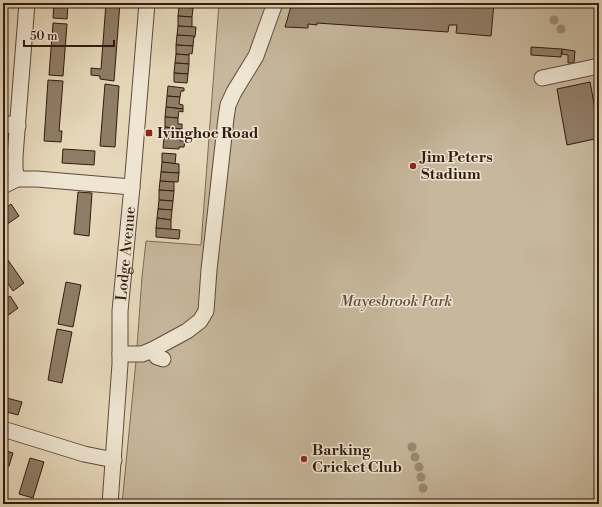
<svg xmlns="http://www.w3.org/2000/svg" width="602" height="507" viewBox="0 0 602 507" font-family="'Libre Bodoni',serif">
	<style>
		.green { fill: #c7b79c; stroke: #7d6956 }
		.building { fill: #907d67; stroke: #331b0f }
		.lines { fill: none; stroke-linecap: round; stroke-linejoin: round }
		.minor-casing { stroke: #604a3a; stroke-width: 17 }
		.minor { stroke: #eee5d2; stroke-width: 15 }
		.tree { fill: #9b8973 }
		.poi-dot { fill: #8f2418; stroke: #eee5d2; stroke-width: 1.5 }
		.labels { text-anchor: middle; stroke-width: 3; stroke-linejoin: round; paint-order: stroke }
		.poi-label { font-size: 15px; font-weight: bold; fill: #331b0f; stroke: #eee5d2; text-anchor: start }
		.street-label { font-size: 15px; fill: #331b0f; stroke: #eee5d2 }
		.park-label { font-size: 15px; font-style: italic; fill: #5f4a39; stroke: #eee5d2 }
	</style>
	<rect width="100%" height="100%" fill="#e5d7b9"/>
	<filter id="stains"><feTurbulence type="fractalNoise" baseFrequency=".005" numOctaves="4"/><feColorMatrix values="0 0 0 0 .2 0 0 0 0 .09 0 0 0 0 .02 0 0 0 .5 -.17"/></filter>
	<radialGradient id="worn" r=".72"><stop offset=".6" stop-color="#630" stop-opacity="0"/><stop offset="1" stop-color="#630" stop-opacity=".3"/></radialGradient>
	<path class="green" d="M219,3H599V504H122L136,361L142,277L146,241L201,245Z"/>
	<g class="building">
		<path d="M54,3H68L67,19L53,18Z"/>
		<path d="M106,3H120L114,81L100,79V76L91,75V68L101,69Z"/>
		<path d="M180,3H197L196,4H193V8L179,7Z"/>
		<path d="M292,3H494L491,36L456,33L457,25H449L448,32L317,23V25L308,24V28L285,27Z"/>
		<path d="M179,7L193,8L192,17L178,16Z"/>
		<path d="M178,16L192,17V27L178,26Z"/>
		<path d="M53,23L67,24L63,76L49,75Z"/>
		<path d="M178,26L196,27L195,37L177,35Z"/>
		<path d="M177,35L194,36L193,46L176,45Z"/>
		<path d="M176,45L193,46L192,54L190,53L189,55L176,54Z"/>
		<path d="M531,47L562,49L561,57L531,55Z"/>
		<path d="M562,49L575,51L574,63H568V55L562,54Z"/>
		<path d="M176,54L189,55V64L175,63Z"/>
		<path d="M175,63L189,64L188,74L174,73Z"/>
		<path d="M174,73L188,74L187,83L174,82Z"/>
		<path d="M48,80L63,81L59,131H62L61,142L44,141Z"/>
		<path d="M590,82L599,130V138L567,145L557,89Z"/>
		<path d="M105,84L119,86L115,147L100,146Z"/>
		<path d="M168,86L184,88V91H181L180,97L167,96Z"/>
		<path d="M167,96L180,97L179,104L183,105V109L166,107Z"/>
		<path d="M166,107L183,109V112L179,111L178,118L165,117Z"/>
		<path d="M165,117L178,118V124H182V129L165,127Z"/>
		<path d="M165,127L180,129L179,139L164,138Z"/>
		<path d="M164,138L180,139V141H185L184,147H179V149L163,148Z"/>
		<path d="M63,149L95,151L94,165L62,163Z"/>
		<path d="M162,153L176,154L175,164L162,162Z"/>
		<path d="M162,162L179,164V173L161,172Z"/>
		<path d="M161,172L179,173L178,182L160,181Z"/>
		<path d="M160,181L174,182V191L159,190Z"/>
		<path d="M159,190L174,191L173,201L159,200Z"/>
		<path d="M78,192L92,193L89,236L74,234Z"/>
		<path d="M159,200L173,201L172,210L158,209Z"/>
		<path d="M11,204L19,216L3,227V210Z"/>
		<path d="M158,209L172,210L171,220L157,218Z"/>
		<path d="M157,218L171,220V230L156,228Z"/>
		<path d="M156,228L180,230L179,239L156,237Z"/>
		<path d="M3,253L24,283L13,291L3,276Z"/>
		<path d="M66,282L81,285L73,327L58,324Z"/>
		<path d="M10,296L18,308L3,319V301Z"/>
		<path d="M57,329L72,332L62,383L48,380Z"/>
		<path d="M3,397L22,402L18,415L3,411Z"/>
		<path d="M3,450L13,453L9,466L3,464Z"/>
		<path d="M30,458L44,462L33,498L19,494Z"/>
	</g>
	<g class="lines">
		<defs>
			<g id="minor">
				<path d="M542,78L599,66"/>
				<path d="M3,127L10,124L18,126"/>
				<path d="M17,179L15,169V156L27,3"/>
				<path d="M3,186L17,179H37L132,187"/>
				<path d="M152,350L157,357L163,359"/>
				<path d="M120,354H142L152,350L187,331L200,321L206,311L209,270L226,118L228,105L234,92L256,56L275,3"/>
				<path d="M3,429L84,454L114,460"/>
				<path id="s1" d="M110,504L120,364V311L132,187L147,3"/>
			</g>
		</defs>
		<use href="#minor" class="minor-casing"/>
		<use href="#minor" class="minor"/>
	</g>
	<g class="tree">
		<circle cx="554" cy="20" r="4.5"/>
		<circle cx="561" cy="29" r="4.5"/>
		<circle cx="412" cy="447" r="4.5"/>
		<circle cx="415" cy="457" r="4.5"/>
		<circle cx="419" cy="467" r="4.5"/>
		<circle cx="421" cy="477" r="4.5"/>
		<circle cx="423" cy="488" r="4.5"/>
	</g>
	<g class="poi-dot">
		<rect x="145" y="129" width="8" height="8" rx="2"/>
		<circle cx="413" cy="166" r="4"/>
		<circle cx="304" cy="459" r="4"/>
	</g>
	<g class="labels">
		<g class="poi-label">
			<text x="157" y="138">Ivinghoe Road</text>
			<text x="421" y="162">Jim Peters<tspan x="421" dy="17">Stadium</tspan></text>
			<text x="312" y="455">Barking<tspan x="312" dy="17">Cricket Club</tspan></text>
		</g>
		<g class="street-label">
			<text dy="5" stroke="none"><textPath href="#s1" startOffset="251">Lodge Avenue</textPath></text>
		</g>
		<g class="park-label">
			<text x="396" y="306">Mayesbrook Park</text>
		</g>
	</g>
	<rect width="602" height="507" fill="none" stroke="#e5d7b9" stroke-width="16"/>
	<rect x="4" y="4" width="594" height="499" fill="none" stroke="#331b0f" stroke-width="2"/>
	<rect x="8" y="8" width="586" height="491" fill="none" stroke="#331b0f"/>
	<path d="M24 40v6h90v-6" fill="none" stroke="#331b0f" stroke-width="2"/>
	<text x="30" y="40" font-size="12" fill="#331b0f" stroke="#eee5d2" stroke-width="3" paint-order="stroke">50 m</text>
	<rect width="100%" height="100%" filter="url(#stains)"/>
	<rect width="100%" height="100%" fill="url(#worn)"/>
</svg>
